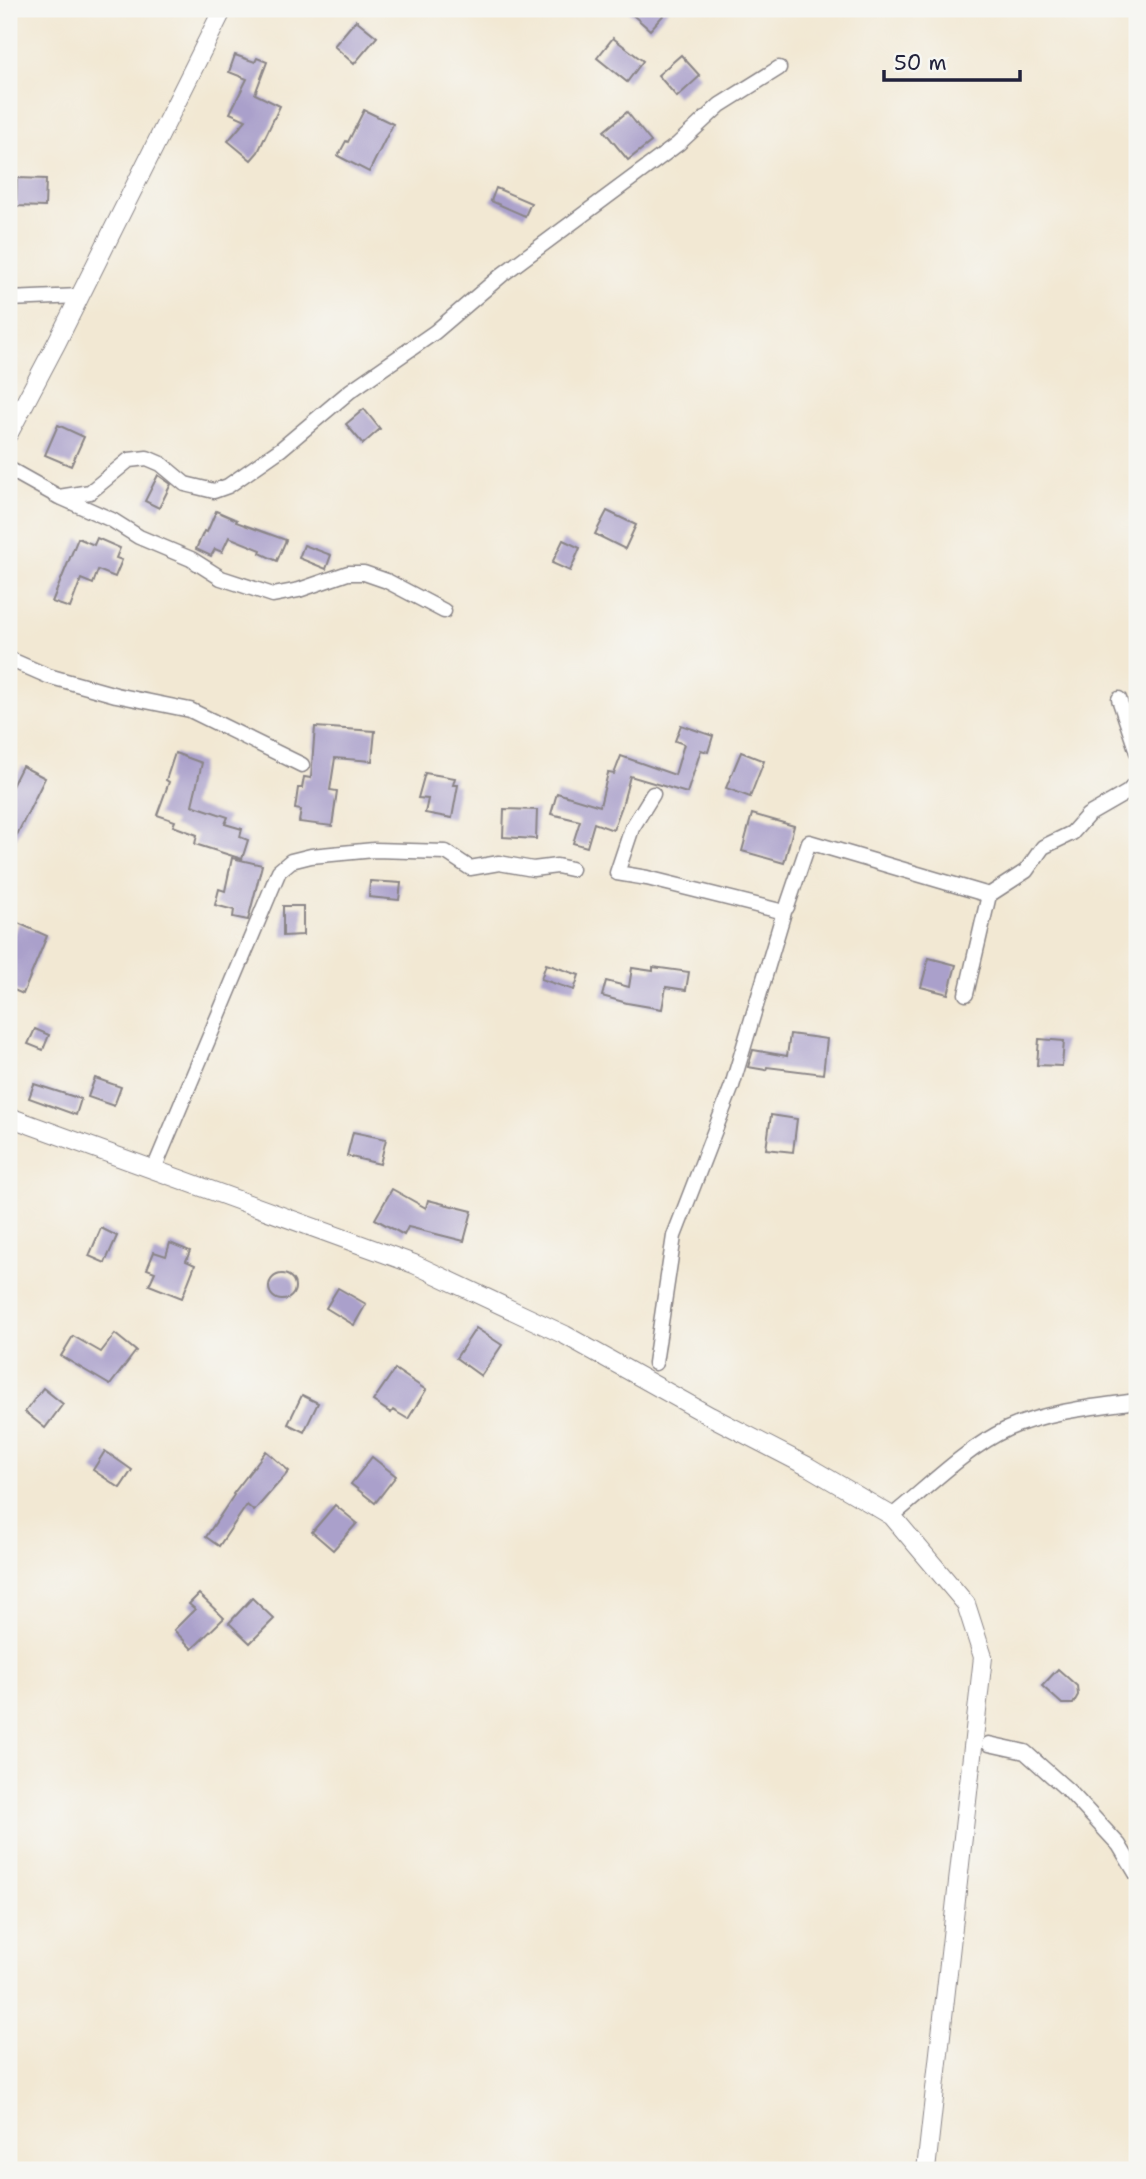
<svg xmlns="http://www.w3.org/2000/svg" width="1146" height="2179" viewBox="0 0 1146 2179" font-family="'Shantell Sans',sans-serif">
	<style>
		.building { fill: #aaa0cb }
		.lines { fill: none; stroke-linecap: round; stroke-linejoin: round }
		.minor-casing { stroke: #8a8587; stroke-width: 17 }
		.tertiary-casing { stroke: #8a8587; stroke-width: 20 }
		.minor { stroke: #fff; stroke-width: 14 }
		.tertiary { stroke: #fff; stroke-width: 18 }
	</style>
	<rect width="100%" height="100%" fill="#f6f6f2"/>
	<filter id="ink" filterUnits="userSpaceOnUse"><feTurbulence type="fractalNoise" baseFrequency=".0143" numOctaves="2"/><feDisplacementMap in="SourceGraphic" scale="14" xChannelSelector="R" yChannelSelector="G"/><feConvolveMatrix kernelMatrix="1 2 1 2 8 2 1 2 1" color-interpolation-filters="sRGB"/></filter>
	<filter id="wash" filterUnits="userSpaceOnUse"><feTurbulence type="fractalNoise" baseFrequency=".00686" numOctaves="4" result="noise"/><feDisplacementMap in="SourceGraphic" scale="28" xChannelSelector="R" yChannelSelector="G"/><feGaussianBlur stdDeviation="1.57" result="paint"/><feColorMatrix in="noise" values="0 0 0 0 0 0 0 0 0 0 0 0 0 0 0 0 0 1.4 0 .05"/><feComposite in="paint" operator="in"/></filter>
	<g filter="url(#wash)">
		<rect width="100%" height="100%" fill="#f2e8d3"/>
		<g id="blocks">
			<g class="building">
				<path d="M626,9H669L650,30Z"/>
				<path d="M356,20L377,37L354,64L334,46Z"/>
				<path d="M613,38L643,61L627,82L597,58Z"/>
				<path d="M235,55L255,62L257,58L267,62L255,94L280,106L258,152L251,160L228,141L246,120L230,113L247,79L229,72Z"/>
				<path d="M681,55L700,76L677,97L658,75Z"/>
				<path d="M364,110L393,124L369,172L338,156L346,141L348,142Z"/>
				<path d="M627,112L651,142L628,160L604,131Z"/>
				<path d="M17,178L46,179L45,207L16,206Z"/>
				<path d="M496,188L531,203L525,216L491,201Z"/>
				<path d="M364,409L380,429L363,444L346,424Z"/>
				<path d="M58,425L84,437L71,466L45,455Z"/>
				<path d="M158,475L171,484L159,508L145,501Z"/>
				<path d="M216,511L237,520L236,522L286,540L277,561L260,553L261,550L229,537L222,552L215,549L211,556L196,549L204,531L207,532Z"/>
				<path d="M607,511L636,525L625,549L595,534Z"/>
				<path d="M78,538L94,545L97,538L120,548L116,558L122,560L115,577L98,570L93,584L81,579L70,608L52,602Z"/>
				<path d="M563,540L580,548L570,571L552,563Z"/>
				<path d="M304,545L331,555L326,569L299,558Z"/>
				<path d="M681,725L713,736L708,752L701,750L687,793L630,776L622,806L613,830L594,823L587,847L573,843L580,821L551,814L557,793L600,806L608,773L614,774L621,756L675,775L684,744L675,741Z"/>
				<path d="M315,727L375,731L372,761L335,758L330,790L337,791L332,826L299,822L301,810L295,809L298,788H302L304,777L311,778Z"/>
				<path d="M741,752L764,761L750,797L726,788Z"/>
				<path d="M175,753L202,763L192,805L228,817L225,824L242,829L240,837L248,840L242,859L195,844L197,835L173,826L175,821L157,815L169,782L166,780Z"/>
				<path d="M22,766L45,778L9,851V792Z"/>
				<path d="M425,773L455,778L453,785H458L452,818L425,813L428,799L418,798Z"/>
				<path d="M504,809L537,810L536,839L503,837Z"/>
				<path d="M752,814L794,826L784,863L742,851Z"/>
				<path d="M232,858L262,865L248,920L233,917L234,910L215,905L219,889L225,891Z"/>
				<path d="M370,881L401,883L399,900L369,897Z"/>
				<path d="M283,906H303V935L283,936Z"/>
				<path d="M18,923L47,936L23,994L9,988V944Z"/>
				<path d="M929,958L956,965L948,994L921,987Z"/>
				<path d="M546,964L579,975L574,990L541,979Z"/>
				<path d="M653,967L689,972L686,990L666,987L662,1009L627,1003L602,996L606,981L629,987L632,968L653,971Z"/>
				<path d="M35,1029L49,1035L43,1050L28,1044Z"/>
				<path d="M790,1034L827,1039L823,1074L767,1067L766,1070L748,1067L753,1050L787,1056Z"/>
				<path d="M1039,1039L1064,1041L1062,1066L1037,1065Z"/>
				<path d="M95,1078L121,1087L114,1106L88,1097Z"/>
				<path d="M34,1084L81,1099L76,1115L29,1098Z"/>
				<path d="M771,1115L797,1119L793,1152L766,1149Z"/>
				<path d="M353,1132L386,1139L380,1164L347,1156Z"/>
				<path d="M392,1189L426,1208L428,1200L472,1211L464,1241L408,1227L404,1235L375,1219Z"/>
				<path d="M101,1228L117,1236L105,1263L89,1256Z"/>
				<path d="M170,1243L190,1251L186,1261L195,1265L182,1298L149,1285L155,1272L147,1269L154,1252L166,1256Z"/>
				<circle cx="282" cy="1287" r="13"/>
				<path d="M338,1288L366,1304L354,1325L326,1308Z"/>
				<path d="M476,1328L502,1345L481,1376L456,1358Z"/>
				<path d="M115,1334L136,1351L110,1385L61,1356L73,1336L101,1352Z"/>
				<path d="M395,1369L426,1390L408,1419L393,1410L391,1413L373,1401Z"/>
				<path d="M43,1388L63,1404L45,1428L25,1412Z"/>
				<path d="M302,1395L318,1403L304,1432L288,1424Z"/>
				<path d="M105,1451L132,1470L120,1488L93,1470Z"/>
				<path d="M266,1451L289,1471L254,1511L247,1505L219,1546L206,1537L234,1495L233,1494Z"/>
				<path d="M372,1457L396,1476L375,1503L351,1484Z"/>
				<path d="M335,1505L357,1523L333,1550L312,1532Z"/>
				<path d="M199,1594L224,1618L192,1649L174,1630L195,1609L189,1604Z"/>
				<path d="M252,1598L274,1619L250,1643L229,1623Z"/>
				<path d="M1058,1669L1077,1686L1078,1695L1073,1704H1062L1042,1686Z"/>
			</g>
		</g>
	</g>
	<g filter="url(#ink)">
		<use href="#blocks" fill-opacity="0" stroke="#8a8587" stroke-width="2"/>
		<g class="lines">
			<defs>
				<g id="minor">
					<path d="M9,299L80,296"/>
					<path d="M9,469L59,497L90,492L129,460L147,458L161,464L185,484L214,491L228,486L281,449L350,391L435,332L503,274L678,144L720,105L779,68"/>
					<path d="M60,497L112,520L139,537L191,559L221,578L273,595L299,590L348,573H364L387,581L444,611"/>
					<path d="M9,659L48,676L116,695L190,710L302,765"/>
					<path d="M1119,699L1137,752"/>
					<path d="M653,794L632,828L617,873L647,878L784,912L732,1086L674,1236L655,1363"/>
					<path d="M989,895L966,994L989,895L1026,871L1043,847L1072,833L1088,815L1128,792L1137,782"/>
					<path d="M787,907L809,842L989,895"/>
					<path d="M154,1169L279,871L291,861L311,856L374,850L446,852L470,868L499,863L533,869L557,866L571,869"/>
					<path d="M892,1516C927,1488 966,1448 1007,1429C1047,1411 1094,1407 1137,1401"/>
					<path d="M989,1744L1025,1752L1071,1793L1119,1845L1137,1875"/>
				</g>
				<g id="tertiary">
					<path d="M9,433L57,342L223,9"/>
					<path d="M9,1117L414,1264L565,1335L710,1416L807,1466L892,1516L966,1604L983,1657L926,2170"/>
				</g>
			</defs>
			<use href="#minor" class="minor-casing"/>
			<use href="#tertiary" class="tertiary-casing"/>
			<use href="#minor" class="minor"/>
			<use href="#tertiary" class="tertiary"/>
		</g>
	</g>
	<rect width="1146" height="2179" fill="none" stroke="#f6f6f2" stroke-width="35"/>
	<path d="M884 70v10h136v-10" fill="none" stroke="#22223b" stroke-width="3.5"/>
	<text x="894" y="70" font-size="21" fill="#22223b" stroke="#f6f6f2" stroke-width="5" paint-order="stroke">50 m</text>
</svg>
